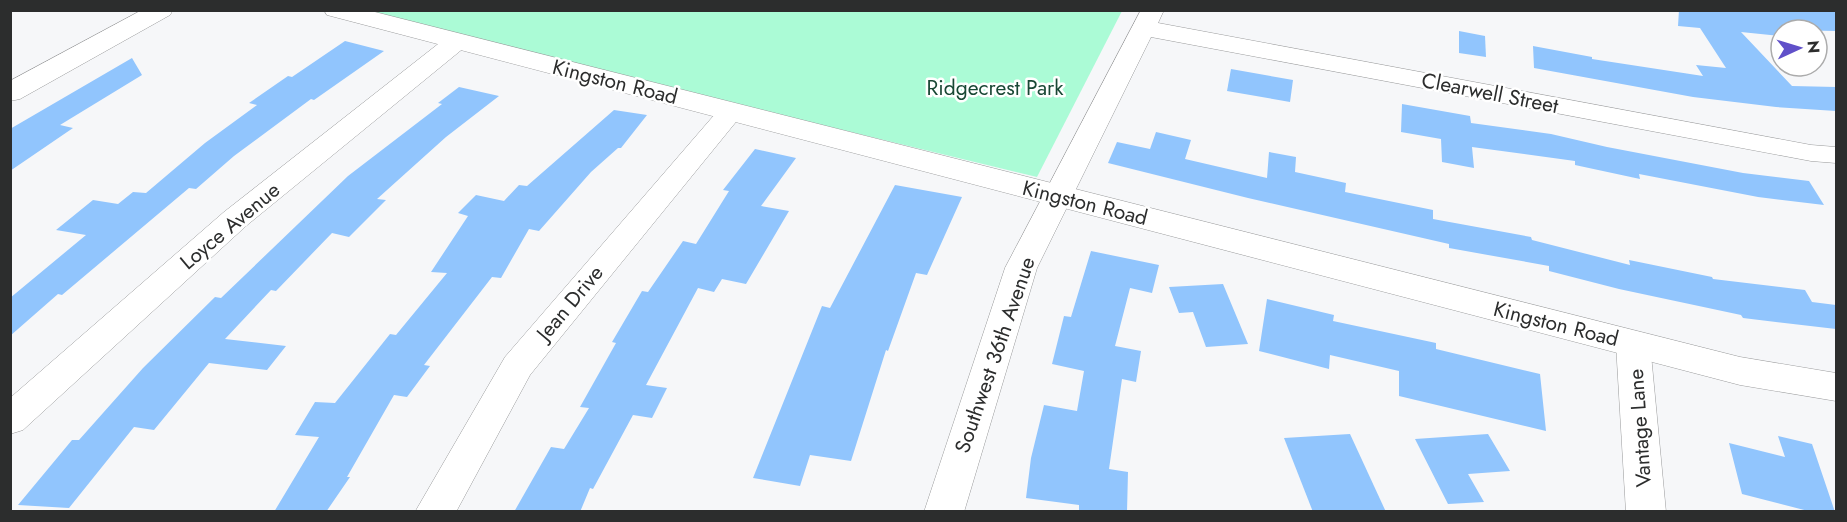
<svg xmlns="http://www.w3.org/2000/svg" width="1847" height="522" viewBox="0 0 1847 522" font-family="Jost,sans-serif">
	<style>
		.green { fill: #abfbd6 }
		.building { fill: #91c5fd }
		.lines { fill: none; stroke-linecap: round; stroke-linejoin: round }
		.street-casing { stroke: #999a9b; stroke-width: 1 }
		.secondary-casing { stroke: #999a9b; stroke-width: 1 }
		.street { fill: #fff; fill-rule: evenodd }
		.secondary { fill: #fff; fill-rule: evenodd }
		.labels { text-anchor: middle; stroke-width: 5; stroke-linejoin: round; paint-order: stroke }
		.street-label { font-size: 21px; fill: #2c2d2d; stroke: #fff }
		.park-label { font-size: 21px; fill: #194835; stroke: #fff }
	</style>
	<rect width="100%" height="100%" fill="#f6f7f9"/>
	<path class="green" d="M351,11H1122L1037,177Z"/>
	<g class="building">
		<path d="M1679,10H1836V31L1781,30V36L1741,32L1792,86L1836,87V111L1776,107L1693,97L1534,68L1533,46L1592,57V59L1703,76L1696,65L1726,68L1700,28L1678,26Z"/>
		<path d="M1459,31L1485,36L1486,57L1459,53Z"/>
		<path d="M345,41L384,51L314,100L311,99L234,156L196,189L189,188L62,295L58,294L10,336V298L86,235L56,230L93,200L118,204L133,192L146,193L205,143L257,105L249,103L288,76L292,77Z"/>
		<path d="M132,58L142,75L60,125L73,128L10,171V129Z"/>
		<path d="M1231,69L1293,80L1290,102L1227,91Z"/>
		<path d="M459,87L499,96L446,137L377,199L386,200L349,237L332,233L276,291L271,290L225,339L286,346L267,370L209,363L154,430L134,427L69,508L18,505L72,440H79L143,368L215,297L221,298L348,176L442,104L438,103Z"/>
		<path d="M1402,104L1470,116L1471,123L1551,134L1607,147L1743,173L1809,181L1824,205L1758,197L1639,174L1640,179L1575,165V161L1472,147L1474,168L1442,162L1441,139L1401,132Z"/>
		<path d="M614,110L647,115L621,148H618L591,172L539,231L529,229L501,278L492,277L424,365L430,366L407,397L394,395L347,477H350L326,512H274L319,437L295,435L315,402L335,403L390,334L396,335L447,273L431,272L468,216L458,213L476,195L504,201L519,185L527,186Z"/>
		<path d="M1156,132L1191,140L1185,159L1267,178L1269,152L1296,157L1295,172L1346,183L1345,192L1433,210V219L1531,237L1532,240L1630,265L1629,260L1712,277L1713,279L1805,290L1812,302L1836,305V329L1743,318L1741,315L1619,289L1549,271V266L1449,248V244L1248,198L1108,163L1117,142L1150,149Z"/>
		<path d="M755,149L796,158L761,206L789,211L746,284L722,279L714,292L698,288L646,385L667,388L652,418L633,415L593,489L590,488L580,512H514L551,447L564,449L589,408L580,407L616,343L612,342L642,291L648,292L683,241L696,244L729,191L723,190Z"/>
		<path d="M895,185L962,197L927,275L916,273L888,351L886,350L851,461L810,455L800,486L753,478L822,306L830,308Z"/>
		<path d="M1091,251L1159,265L1152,293L1130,288L1115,346L1141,351L1136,382L1122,379L1109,469L1128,472L1127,512H1079V505L1026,498L1031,458L1044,405L1077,411L1084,371L1052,364L1064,316L1071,317Z"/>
		<path d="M1223,284L1248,344L1206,347L1193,312L1179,313L1169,287Z"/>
		<path d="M1267,299L1334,315L1333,321L1436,343V349L1540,374L1546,431L1399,396V371L1330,355L1329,369L1259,351Z"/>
		<path d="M1350,434L1386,512H1313L1284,438Z"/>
		<path d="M1488,434L1510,471L1468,474L1484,502L1448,504L1415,439Z"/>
		<path d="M1778,436L1812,444L1835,512H1812L1742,494L1729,443L1785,457Z"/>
	</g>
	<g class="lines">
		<defs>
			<g id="street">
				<path d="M1141,10H1164L1158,23L1811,145L1836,147V163L1811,161L1151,37L1037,268L964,512H924L1005,268Z"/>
				<path d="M456,35L465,37L468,42L465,47L246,226L23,430L10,434V398L224,212L447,37Z"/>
				<path d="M731,104L740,106L744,112L530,375L456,512H415L505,357L722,106Z"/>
				<path d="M1633,331L1645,335L1650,344L1666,512H1626L1616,344L1621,335Z"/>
			</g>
			<g id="secondary">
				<path d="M142,10H173L170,15L20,99L10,101V81Z"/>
				<path d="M324,10H367L1740,357L1836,373V401L1740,385L327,15Z"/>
			</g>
		</defs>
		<use href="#street" class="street-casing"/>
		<use href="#secondary" class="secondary-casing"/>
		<use href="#street" class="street"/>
		<use href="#secondary" class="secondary"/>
	</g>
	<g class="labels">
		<g class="street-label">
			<text transform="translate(615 82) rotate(14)" y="7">Kingston Road</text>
			<text transform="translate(1490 93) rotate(11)" y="7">Clearwell Street</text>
			<text transform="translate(1085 203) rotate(14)" y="7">Kingston Road</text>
			<text transform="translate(230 226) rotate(-40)" y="7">Loyce Avenue</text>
			<text transform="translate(570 303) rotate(-50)" y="7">Jean Drive</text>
			<text transform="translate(1556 324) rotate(14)" y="7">Kingston Road</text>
			<text transform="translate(995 355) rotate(-71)" y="7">Southwest 36th Avenue</text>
			<text transform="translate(1640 428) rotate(-94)" y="7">Vantage Lane</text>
		</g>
		<g class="park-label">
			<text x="995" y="95">Ridgecrest Park</text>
		</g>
	</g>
	<rect width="1847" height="522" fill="none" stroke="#2c2d2d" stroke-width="24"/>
	<g transform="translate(1799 48) rotate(86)"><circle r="28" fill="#ffffff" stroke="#ababab" stroke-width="1.5"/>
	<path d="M0-4.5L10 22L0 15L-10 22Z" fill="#6050c9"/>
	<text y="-9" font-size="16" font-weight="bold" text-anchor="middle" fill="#2c2d2d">N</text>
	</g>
</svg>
